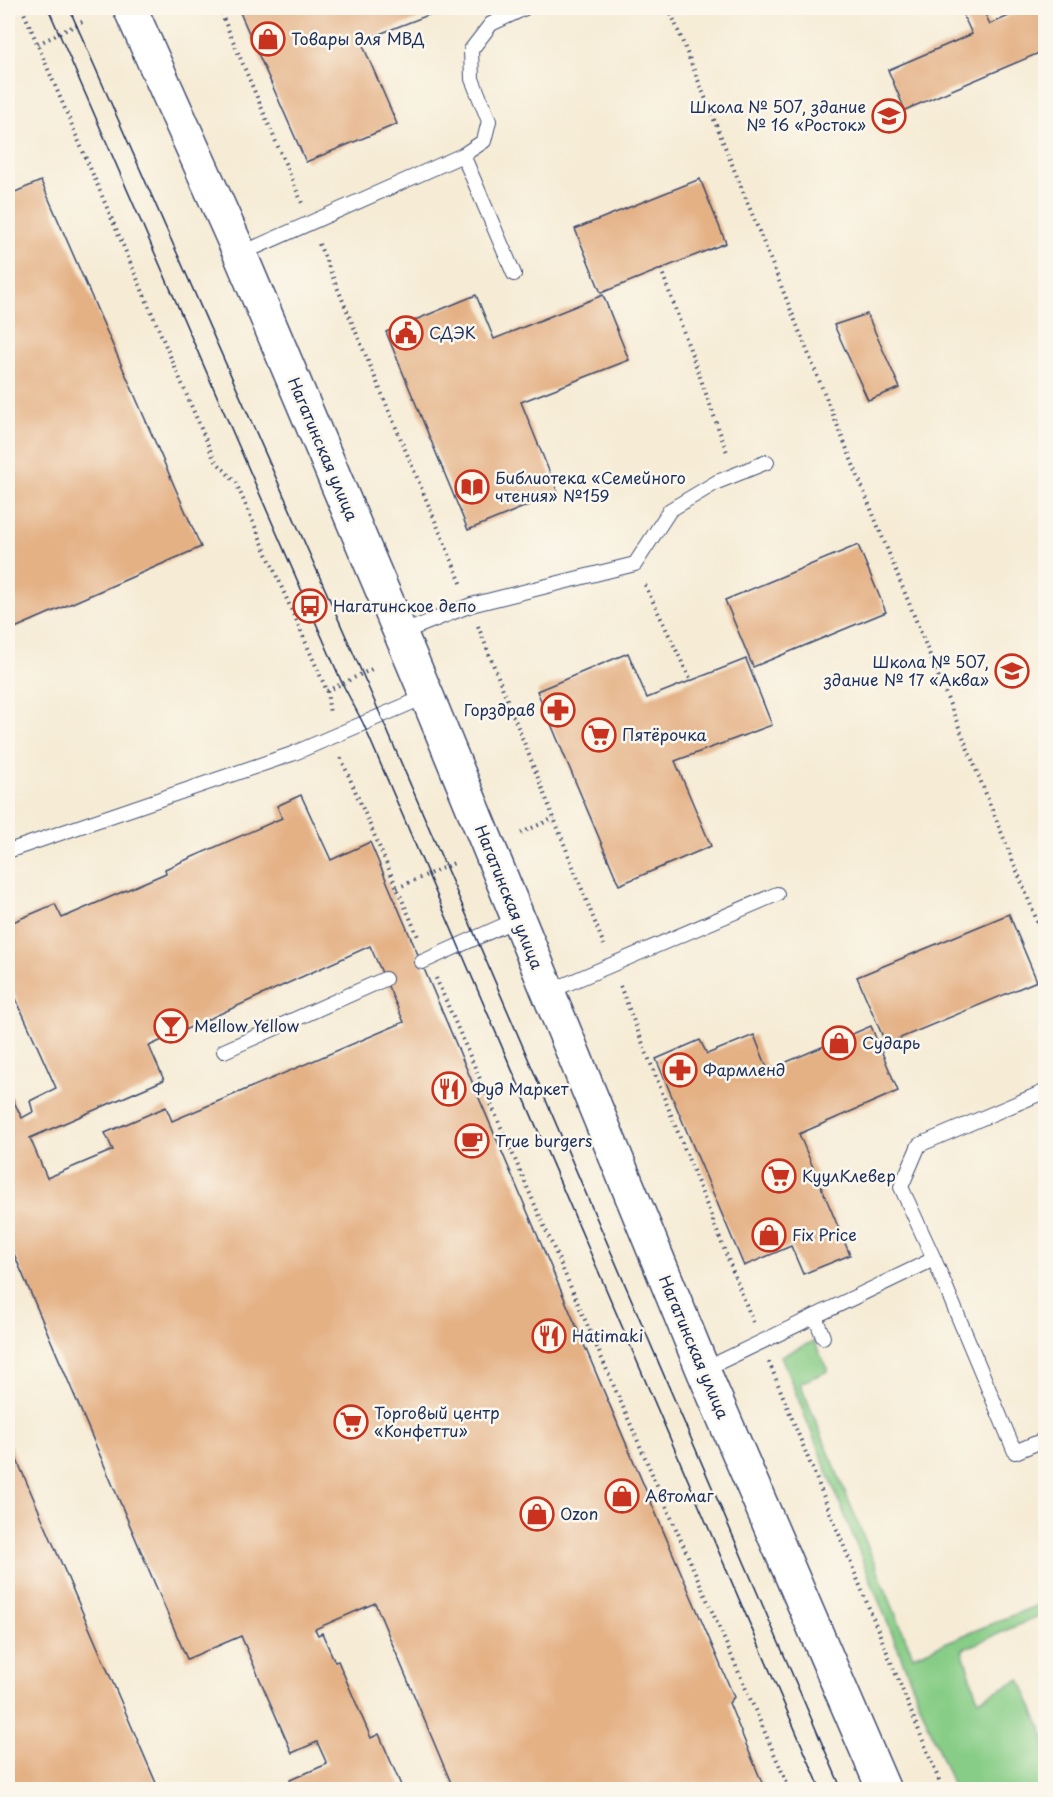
<svg xmlns="http://www.w3.org/2000/svg" width="1053" height="1797" viewBox="0 0 1053 1797" font-family="'Playpen Sans',sans-serif">
	<style>
		.green { fill: #88cd87; stroke: #527e72; stroke-width: 1.5 }
		.building { fill: #e4b185; fill-rule: evenodd }
		.lines { fill: none; stroke-linecap: round; stroke-linejoin: round }
		.service-casing { stroke: #3c4b70; stroke-width: 16 }
		.tertiary-casing { stroke: #3c4b70; stroke-width: 36 }
		.path { stroke: #3c4b70; stroke-width: 4; stroke-dasharray: 1.5 4.5; stroke-linecap: butt }
		.service { stroke: #fff; stroke-width: 14 }
		.tertiary { stroke: #fff; stroke-width: 33 }
		.tram { stroke: #1b2f5e; stroke-width: 1.5 }
		.labels { text-anchor: middle; stroke-width: 5; stroke-linejoin: round; paint-order: stroke }
		.poi-label { font-size: 16px; fill: #1b2f5e; stroke: #fbf7ec; text-anchor: start }
		.street-label { font-size: 16px; fill: #1b2f5e; stroke: #fbf7ec }
	</style>
	<rect width="100%" height="100%" fill="#fbf7ec"/>
	<filter id="ink" filterUnits="userSpaceOnUse"><feTurbulence type="fractalNoise" baseFrequency=".0167" numOctaves="2"/><feDisplacementMap in="SourceGraphic" scale="12" xChannelSelector="R" yChannelSelector="G"/><feConvolveMatrix kernelMatrix="1 2 1 2 8 2 1 2 1" color-interpolation-filters="sRGB"/></filter>
	<filter id="wash" filterUnits="userSpaceOnUse"><feTurbulence type="fractalNoise" baseFrequency=".008" numOctaves="4" result="noise"/><feDisplacementMap in="SourceGraphic" scale="24" xChannelSelector="R" yChannelSelector="G"/><feGaussianBlur stdDeviation="1.35" result="paint"/><feColorMatrix in="noise" values="0 0 0 0 0 0 0 0 0 0 0 0 0 0 0 0 0 1.4 0 .05"/><feComposite in="paint" operator="in"/></filter>
	<g filter="url(#wash)">
		<rect width="100%" height="100%" fill="#f6ecd6"/>
		<path class="green" d="M814,1341L828,1371L800,1383L913,1656L1045,1602V1613L962,1650L978,1700L1020,1679L1045,1737V1789H954L781,1356Z"/>
		<g id="blocks">
			<g class="building">
				<path d="M238,8H437L439,11L361,41L397,124L306,162Z"/>
				<path d="M960,8H982L990,24L1028,8H1046V50L905,110L888,70L972,34Z"/>
				<path d="M700,179L726,243L601,293L575,229Z"/>
				<path d="M41,181L201,547L8,631V195Z"/>
				<path d="M476,295L494,339L603,295L629,360L521,402L558,493L468,530L386,332Z"/>
				<path d="M867,314L900,388L868,400L834,325Z"/>
				<path d="M858,545L886,612L753,667L725,600Z"/>
				<path d="M628,653L647,698L746,659L772,725L675,761L711,846L619,885L537,691Z"/>
				<path d="M301,795L331,860L370,842L734,1697L729,1703L765,1790H454L375,1603L315,1629L318,1635L322,1633L335,1662L338,1661L371,1738L379,1734L403,1790H294L290,1780L327,1764L317,1742L292,1753L241,1636L187,1659L8,1240V1090L22,1118L33,1112L30,1101L56,1088L8,981V924L55,904L62,918L166,873L165,869L282,818L277,806ZM370,946L404,1022L172,1121L166,1107L105,1133L113,1150L47,1178L30,1138L164,1080L149,1046Z"/>
				<path d="M1009,914L1037,981L886,1044L857,977Z"/>
				<path d="M871,1026L898,1091L799,1134L850,1255L803,1274L791,1246L744,1266L656,1059L700,1040L707,1054L754,1035L768,1070Z"/>
				<path d="M8,1439L159,1790H8Z"/>
			</g>
		</g>
	</g>
	<g filter="url(#ink)">
		<use href="#blocks" fill-opacity="0" stroke="#3c4b70" stroke-width="1.5"/>
		<g class="lines">
			<defs>
				<g id="service">
					<path d="M463,155L514,274"/>
					<path d="M240,254L463,155L484,141L489,121L472,79L471,50L491,24L525,8"/>
					<path d="M401,633L471,605L635,564L670,510L717,482L767,462"/>
					<path d="M8,851L292,754L427,696"/>
					<path d="M422,962L518,919"/>
					<path d="M548,992L777,894"/>
					<path d="M224,1051L385,979"/>
					<path d="M934,1259L901,1187L919,1145L1046,1091"/>
					<path d="M815,1316L823,1337"/>
					<path d="M703,1370L934,1259L1015,1452L1046,1439"/>
				</g>
				<path id="tertiary" d="M130,8L240,254L427,696L703,1370L884,1790"/>
			</defs>
			<use href="#service" class="service-casing"/>
			<use href="#tertiary" class="tertiary-casing"/>
			<g class="path">
				<path d="M22,8L214,459L236,483L327,691L330,714"/>
				<path d="M219,8L302,203"/>
				<path d="M669,8L1046,943"/>
				<path d="M38,44L86,20"/>
				<path d="M319,244L462,585"/>
				<path d="M661,269L728,455"/>
				<path d="M645,585L691,681"/>
				<path d="M478,626L604,945"/>
				<path d="M327,691L372,669"/>
				<path d="M341,758L419,939"/>
				<path d="M521,833L554,818"/>
				<path d="M397,888L454,863"/>
				<path d="M436,978L790,1790"/>
				<path d="M620,986L753,1322"/>
				<path d="M769,1362L943,1790"/>
			</g>
			<use href="#service" class="service"/>
			<use href="#tertiary" class="tertiary"/>
			<g class="tram">
				<path d="M48,8L342,683L363,723L821,1790"/>
				<path d="M69,8L381,716L842,1790"/>
			</g>
		</g>
	</g>
	<defs>
		<symbol id="shop-ring" viewBox="-11 -11 22 22"><circle r="9.5" fill="#fbf7ec" stroke="#c8321e" stroke-width="1.5"/><path d="M-5-2.5h2.3a2.7 3.5 0 0 1 5.4 0H5L5.5 6h-11ZM-1.5-2.5h3a1.5 2.3 0 0 0-3 0Z" fill="#c8321e"/></symbol>
		<symbol id="school-ring" viewBox="-11 -11 22 22"><circle r="9.5" fill="#fbf7ec" stroke="#c8321e" stroke-width="1.5"/><path d="M0-5L7-2L0 1L-7-2ZM-4 1L0 2.5L4 1V4Q0 6-4 4Z" fill="#c8321e"/></symbol>
		<symbol id="civic-ring" viewBox="-11 -11 22 22"><circle r="9.5" fill="#fbf7ec" stroke="#c8321e" stroke-width="1.5"/><path d="M-.6-6.5H3V-4.5H.6V-3L4-1V1h2V6H-6V1h2V-1L-.6-3ZM-1.2 2.5V6h2.4V2.5Z" fill="#c8321e"/></symbol>
		<symbol id="library-ring" viewBox="-11 -11 22 22"><circle r="9.5" fill="#fbf7ec" stroke="#c8321e" stroke-width="1.5"/><path d="M-6-4Q-3-5.5-.7-3.5V5Q-3 3-6 4ZM6-4Q3-5.5 .7-3.5V5Q3 3 6 4Z" fill="#c8321e"/></symbol>
		<symbol id="bus-ring" viewBox="-11 -11 22 22"><circle r="9.5" fill="#fbf7ec" stroke="#c8321e" stroke-width="1.5"/><path d="M-5-6H5V4H4V6H2V4H-2V6H-4V4H-5ZM-3.5-4V0h7V-4ZM-3.5 1.2v1.5H-2V1.2ZM2 1.2v1.5H3.5V1.2Z" fill="#c8321e"/></symbol>
		<symbol id="pharmacy-ring" viewBox="-11 -11 22 22"><circle r="9.5" fill="#fbf7ec" stroke="#c8321e" stroke-width="1.5"/><path d="M-2-6h4v4h4v4h-4v4h-4v-4h-4v-4h4Z" fill="#c8321e"/></symbol>
		<symbol id="supermarket-ring" viewBox="-11 -11 22 22"><circle r="9.5" fill="#fbf7ec" stroke="#c8321e" stroke-width="1.5"/><path d="M-6-5.5h2.5l.6 2H6L4.5 2H-2.5L-4.4-4H-6ZM-1.5 3.2a1.3 1.3 0 1 0 .1 0ZM3 3.2a1.3 1.3 0 1 0 .1 0Z" fill="#c8321e"/></symbol>
		<symbol id="bar-ring" viewBox="-11 -11 22 22"><circle r="9.5" fill="#fbf7ec" stroke="#c8321e" stroke-width="1.5"/><path d="M-6-5H6L.8 .8V4.5H3.5V6h-7V4.5H-.8V.8Z" fill="#c8321e"/></symbol>
		<symbol id="restaurant-ring" viewBox="-11 -11 22 22"><circle r="9.5" fill="#fbf7ec" stroke="#c8321e" stroke-width="1.5"/><path d="M-5-6h1v4h1v-4h1v4h1v-4h1v5L-1.5 .5V6h-2V.5L-5-1ZM5-6V6H3V1.5H1.5Q1.5-4 5-6Z" fill="#c8321e"/></symbol>
		<symbol id="cafe-ring" viewBox="-11 -11 22 22"><circle r="9.5" fill="#fbf7ec" stroke="#c8321e" stroke-width="1.5"/><path d="M-5.5-4.5H6V0H3Q3 3.5 0 3.5H-2.5Q-5.5 3.5-5.5 0ZM3-3.2v2h1.7v-2ZM-6 4.5H4V6H-6Z" fill="#c8321e"/></symbol>
	</defs>
	<g fill-rule="evenodd">
		<use href="#shop-ring" x="249" y="20" width="38" height="38"/>
		<use href="#school-ring" x="870" y="97" width="38" height="38"/>
		<use href="#civic-ring" x="387" y="314" width="38" height="38"/>
		<use href="#library-ring" x="453" y="468" width="38" height="38"/>
		<use href="#bus-ring" x="291" y="587" width="38" height="38"/>
		<use href="#school-ring" x="993" y="652" width="38" height="38"/>
		<use href="#pharmacy-ring" x="539" y="691" width="38" height="38"/>
		<use href="#supermarket-ring" x="580" y="716" width="38" height="38"/>
		<use href="#bar-ring" x="152" y="1007" width="38" height="38"/>
		<use href="#shop-ring" x="820" y="1024" width="38" height="38"/>
		<use href="#pharmacy-ring" x="661" y="1051" width="38" height="38"/>
		<use href="#restaurant-ring" x="430" y="1070" width="38" height="38"/>
		<use href="#cafe-ring" x="453" y="1122" width="38" height="38"/>
		<use href="#supermarket-ring" x="760" y="1157" width="38" height="38"/>
		<use href="#shop-ring" x="750" y="1216" width="38" height="38"/>
		<use href="#restaurant-ring" x="530" y="1317" width="38" height="38"/>
		<use href="#supermarket-ring" x="332" y="1403" width="38" height="38"/>
		<use href="#shop-ring" x="603" y="1477" width="38" height="38"/>
		<use href="#shop-ring" x="518" y="1495" width="38" height="38"/>
	</g>
	<g class="labels">
		<g class="poi-label">
			<text x="291" y="45">Товары для МВД</text>
			<text x="866" y="113" text-anchor="end">Школа № 507, здание<tspan x="866" dy="18">№ 16 «Росток»</tspan></text>
			<text x="429" y="339">СДЭК</text>
			<text x="495" y="484">Библиотека «Семейного<tspan x="495" dy="18">чтения» №159</tspan></text>
			<text x="333" y="612">Нагатинское депо</text>
			<text x="989" y="668" text-anchor="end">Школа № 507,<tspan x="989" dy="18">здание № 17 «Аква»</tspan></text>
			<text x="535" y="716" text-anchor="end">Горздрав</text>
			<text x="622" y="741">Пятёрочка</text>
			<text x="194" y="1032">Mellow Yellow</text>
			<text x="862" y="1049">Сударь</text>
			<text x="703" y="1076">Фармленд</text>
			<text x="472" y="1095">Фуд Маркет</text>
			<text x="495" y="1147">True burgers</text>
			<text x="802" y="1182">КуулКлевер</text>
			<text x="792" y="1241">Fix Price</text>
			<text x="572" y="1342">Hatimaki</text>
			<text x="374" y="1419">Торговый центр<tspan x="374" dy="18">«Конфетти»</tspan></text>
			<text x="645" y="1502">Автомаг</text>
			<text x="560" y="1520">Ozon</text>
		</g>
		<g class="street-label">
			<text transform="translate(323 449) rotate(67)" y="6">Нагатинская улица</text>
			<text transform="translate(509 897) rotate(68)" y="6">Нагатинская улица</text>
			<text transform="translate(694 1347) rotate(67)" y="6">Нагатинская улица</text>
		</g>
	</g>
	<rect width="1053" height="1797" fill="none" stroke="#fbf7ec" stroke-width="30"/>
</svg>
